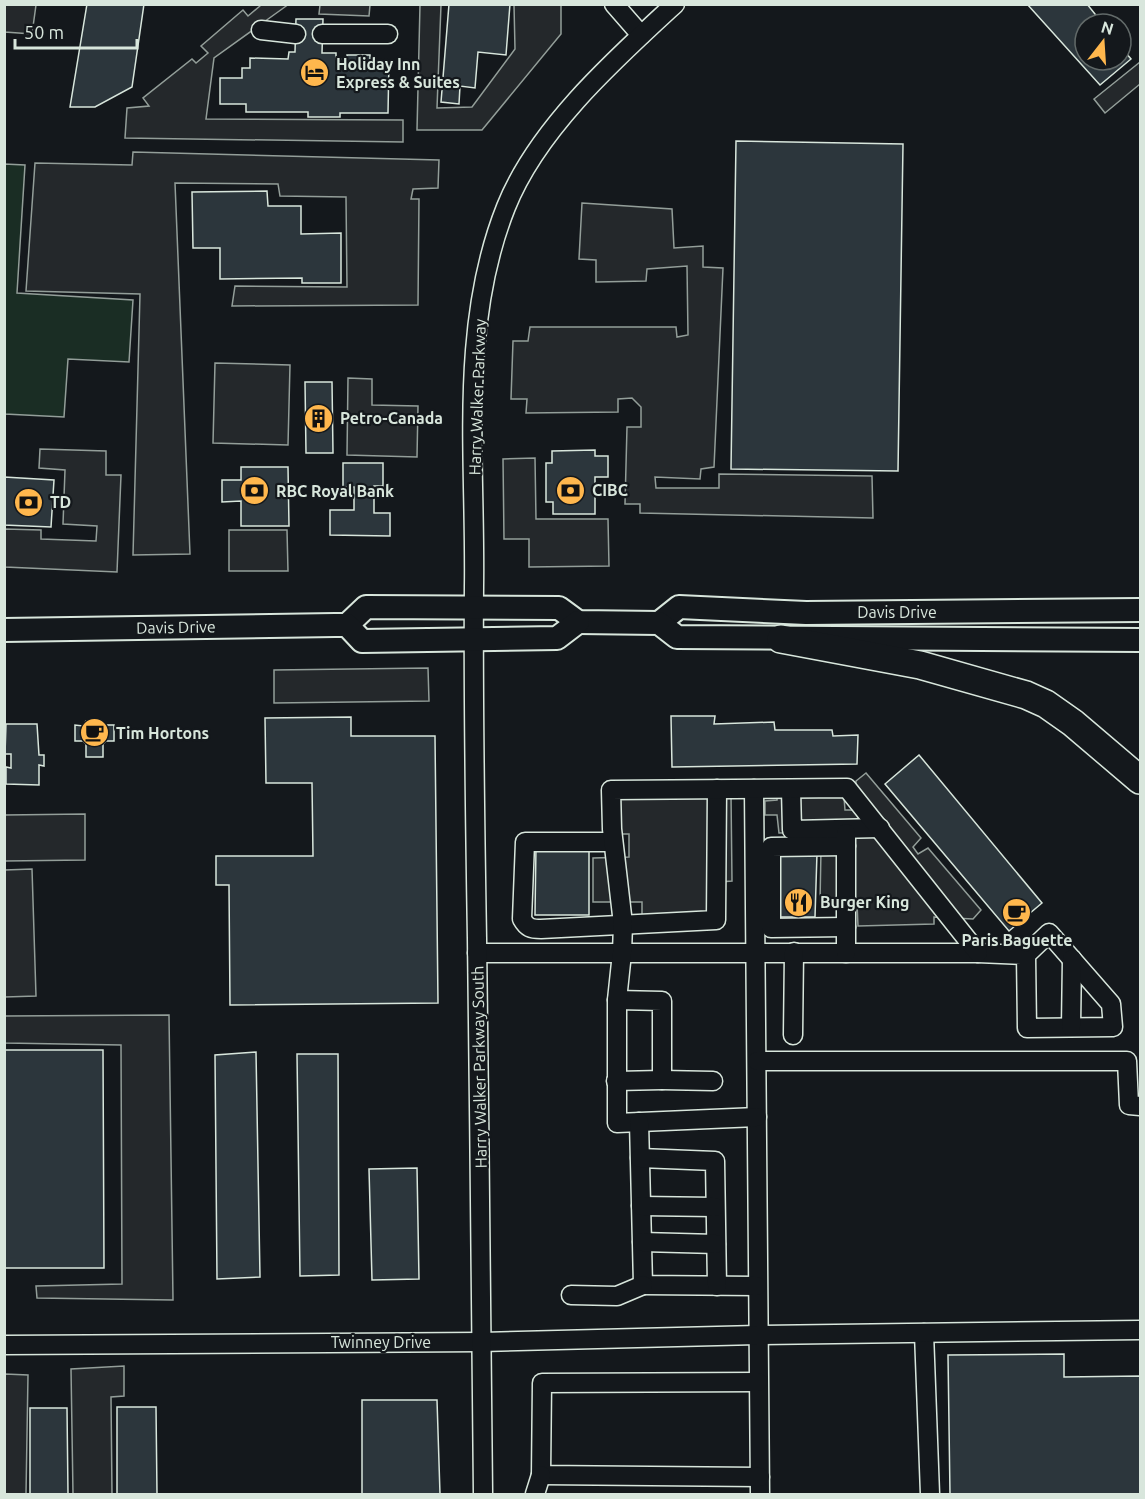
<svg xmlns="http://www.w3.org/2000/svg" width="1145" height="1499" viewBox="0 0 1145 1499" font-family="Ubuntu,sans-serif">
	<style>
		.green { fill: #1a2d24; stroke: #939e99; stroke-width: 1.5 }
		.parking { fill: #24282b; stroke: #939e99; stroke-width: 1.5 }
		.building { fill: #2c363c; stroke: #d8e6dc; stroke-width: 1.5 }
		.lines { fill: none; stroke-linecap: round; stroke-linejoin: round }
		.minor-casing { stroke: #d8e6dc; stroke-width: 21 }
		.major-casing { stroke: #d8e6dc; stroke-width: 26 }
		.highway-casing { stroke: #d8e6dc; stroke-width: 30 }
		.minor { stroke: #14181c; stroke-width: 18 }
		.major { stroke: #14181c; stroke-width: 22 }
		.highway { stroke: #14181c; stroke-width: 27 }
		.labels { text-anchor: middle; stroke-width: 4.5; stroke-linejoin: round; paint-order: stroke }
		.poi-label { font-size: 16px; font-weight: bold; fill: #d8e6dc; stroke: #14181c; text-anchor: start }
		.street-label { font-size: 16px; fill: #d8e6dc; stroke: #14181c }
	</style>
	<rect width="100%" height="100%" fill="#14181c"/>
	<path class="green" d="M4,164L25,165L17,293L133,300L129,362L68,359L64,417L5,414Z"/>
	<g class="parking">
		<path d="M5,4L36,5L32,34L5,32Z"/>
		<path d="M289,4L214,58L206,119L403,120V142L125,138L127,108L149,106L143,98L192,59L196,63L208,53L201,46L243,10L248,16L260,6V5Z"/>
		<path d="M320,5H370L369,16L319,14Z"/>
		<path d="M420,5H441L437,108L472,107L515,49L514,5H561V34L482,130H417Z"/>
		<path d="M1140,62V84L1105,113L1094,99Z"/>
		<path d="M133,152L439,160L438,188L413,189L411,199H419L418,305L232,306L235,286L347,287L346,197L280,196L278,184L175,183L190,554L133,555L140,294L26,291L35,163L132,165Z"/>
		<path d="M582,203L672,209L674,248L703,246V267L723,268L714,467L701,469L700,479L655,477L656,488H719V474L872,476L873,518L640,513V504H625L627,427H641V407L632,398L618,399V412L526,413L527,399H511L513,341H528L530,327H676L677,337L688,335L687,266L647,269L646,281L596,282V260L579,259Z"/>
		<path d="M215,363L290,365L288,445L213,443Z"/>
		<path d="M348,378L372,379V405L418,406L417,457L347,455Z"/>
		<path d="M40,449L106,451V475H121L117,572L5,567V529L41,530V539L96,541L97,526L63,524L65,470L39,468Z"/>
		<path d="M535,458L536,519H608L609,566L529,567V539H504L503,459Z"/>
		<path d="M229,530H287L288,571H229Z"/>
		<path d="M428,668L429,701L274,703V670Z"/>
		<path d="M866,773L921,838L913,847L918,854L928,848L981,910L973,919L934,917V924L858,926L857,903L820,902L821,850L831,832L779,833L777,815H765V801L777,800V784H843L845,810H855L856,781Z"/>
		<path d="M731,795L732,881L719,882L720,928L642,929V902H593V858L629,857V834H619V798Z"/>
		<path d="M85,814V860L5,861V815Z"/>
		<path d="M32,869L36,996L5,997V870Z"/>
		<path d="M169,1015L173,1300L37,1298L36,1286L122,1284L121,1045L5,1043V1016Z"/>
		<path d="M124,1366V1396L111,1397L112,1494H73L71,1369Z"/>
		<path d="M5,1374L28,1375L26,1494H5Z"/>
	</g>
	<g class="building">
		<path d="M87,4H144L132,87L95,107H70Z"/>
		<path d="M449,4H510L506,55L478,52L475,88L460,86L459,104L441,102Z"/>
		<path d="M1027,4H1087L1103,24H1085V60H1121V47L1131,59L1100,85Z"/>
		<path d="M296,19H323L322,53H336V59H347V55H370V61H389L388,113H340V117H308V112H246V104H220V78H242V68H250V58L288,59L289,52H295Z"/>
		<path d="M736,141L903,144L898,471L731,469Z"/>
		<path d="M267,191L268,206H301V234L341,233V283H302V278L220,279V248H193L192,192Z"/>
		<path d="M305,382H332L333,453H306Z"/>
		<path d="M595,450V456H608V477H595V514H553V502H546V463H552V451Z"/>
		<path d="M343,463H383V486H374V513H390V536L330,535V510H354V487H343Z"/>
		<path d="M241,467H288L289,526H241V501L222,502V480H241Z"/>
		<path d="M4,477L54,480L51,527L4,525Z"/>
		<path d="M671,716H715L714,724L774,722L775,730H832L833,736L858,735L857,764L672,767Z"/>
		<path d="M351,717V736H435L438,1003L230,1005L229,885H216V856H313L312,783H266L265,718Z"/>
		<path d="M86,721H101L105,725H114V741H106L103,744V757H86V744L83,741H75V725L83,726Z"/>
		<path d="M6,724H37L39,755H44V766L39,765V785L6,784V767L11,768V754H5Z"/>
		<path d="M919,755L1042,903L1009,931L885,784Z"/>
		<path d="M536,847H589V915H535Z"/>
		<path d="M780,853H817L815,917H780Z"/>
		<path d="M4,1050H103L104,1268H4Z"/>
		<path d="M256,1052L260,1277L217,1279L215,1055Z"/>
		<path d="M297,1054H338L339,1275L300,1276Z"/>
		<path d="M417,1168L419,1279L372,1280L369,1169Z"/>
		<path d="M1064,1354V1377L1140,1376V1494H950L948,1355Z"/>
		<path d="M362,1400H437L440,1494H362Z"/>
		<path d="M117,1407H156L157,1494H117Z"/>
		<path d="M30,1408H67L68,1494H30Z"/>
	</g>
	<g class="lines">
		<defs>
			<g id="minor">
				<path d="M614,4L641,35"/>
				<path d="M261,30L296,34"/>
				<path d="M322,34H388"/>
				<path d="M754,789L760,1494"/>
				<path d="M791,789L792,830L880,828"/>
				<path d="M613,842H525L522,919C527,928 531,929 541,929L716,920L717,789"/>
				<path d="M846,927L771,928V847L846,846"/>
				<path d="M477,953H978L1026,955L1049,933L1111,1004L1113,1027L1027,1028L1026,955"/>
				<path d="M846,953V833"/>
				<path d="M1071,1027L1072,959"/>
				<path d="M793,1035L794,952"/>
				<path d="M757,1061H1127L1129,1105L1140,1106"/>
				<path d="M662,1080L713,1081"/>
				<path d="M616,1081L662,1080V1001L617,1000"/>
				<path d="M757,1117L617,1123V1000L622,953L623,924L612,829L611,790L847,788L978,953"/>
				<path d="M639,1122L643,1285L757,1286"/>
				<path d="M640,1158L715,1161L717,1286"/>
				<path d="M641,1206L715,1207"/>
				<path d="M642,1242L716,1244"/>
				<path d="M571,1295L617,1296L643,1285"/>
				<path d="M924,1333L930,1494"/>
				<path d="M4,1345L482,1342L757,1335L1140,1330"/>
				<path d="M758,1382L542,1383L541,1475L760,1477"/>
				<path d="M483,1494C482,1309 479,1124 477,939C475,821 473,704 474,587C476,461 458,327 506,207C537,129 614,60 675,4"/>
				<path d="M535,1494L541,1475"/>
			</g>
			<g id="major">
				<path d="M659,623L679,607L806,613L1140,610"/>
				<path d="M347,625L366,607L559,608L578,622L659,623L677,637L1140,640"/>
				<path d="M4,630L335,625H347L362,641L557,638L578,622"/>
			</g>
			<path id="highway" d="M781,639L920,665L1026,695L1046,704L1073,723L1140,780"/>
		</defs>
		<use href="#minor" class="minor-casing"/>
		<use href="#major" class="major-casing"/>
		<use href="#highway" class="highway-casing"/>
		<use href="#minor" class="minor"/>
		<use href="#major" class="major"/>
		<use href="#highway" class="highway"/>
	</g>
	<defs>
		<symbol id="hotel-disc" viewBox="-11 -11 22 22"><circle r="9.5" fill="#ffb74d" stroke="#14181c"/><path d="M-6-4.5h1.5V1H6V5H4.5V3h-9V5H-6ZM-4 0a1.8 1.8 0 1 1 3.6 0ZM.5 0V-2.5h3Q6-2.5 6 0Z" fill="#111"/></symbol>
		<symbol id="building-disc" viewBox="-11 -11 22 22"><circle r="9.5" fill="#ffb74d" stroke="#14181c"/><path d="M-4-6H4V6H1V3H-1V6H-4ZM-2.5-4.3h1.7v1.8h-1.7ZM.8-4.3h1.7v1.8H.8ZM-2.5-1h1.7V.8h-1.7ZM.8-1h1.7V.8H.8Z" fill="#111"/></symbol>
		<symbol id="bank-disc" viewBox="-11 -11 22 22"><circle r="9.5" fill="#ffb74d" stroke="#14181c"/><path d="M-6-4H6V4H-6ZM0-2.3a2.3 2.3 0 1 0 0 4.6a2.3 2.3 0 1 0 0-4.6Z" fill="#111"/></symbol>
		<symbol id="cafe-disc" viewBox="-11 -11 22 22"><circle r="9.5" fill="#ffb74d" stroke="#14181c"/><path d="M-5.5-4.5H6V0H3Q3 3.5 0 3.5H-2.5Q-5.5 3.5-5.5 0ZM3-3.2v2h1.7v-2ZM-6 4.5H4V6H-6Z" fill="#111"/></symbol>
		<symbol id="restaurant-disc" viewBox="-11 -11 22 22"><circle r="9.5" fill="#ffb74d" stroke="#14181c"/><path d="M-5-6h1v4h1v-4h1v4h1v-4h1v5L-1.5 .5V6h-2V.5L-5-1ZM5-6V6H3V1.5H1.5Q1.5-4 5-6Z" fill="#111"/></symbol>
	</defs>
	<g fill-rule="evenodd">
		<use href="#hotel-disc" x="298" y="56" width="33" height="33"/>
		<use href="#building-disc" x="302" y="402" width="33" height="33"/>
		<use href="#bank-disc" x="554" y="474" width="33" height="33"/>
		<use href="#bank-disc" x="238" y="474" width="33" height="33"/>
		<use href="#bank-disc" x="12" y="486" width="33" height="33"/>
		<use href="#cafe-disc" x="78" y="716" width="33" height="33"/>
		<use href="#restaurant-disc" x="782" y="886" width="33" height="33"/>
		<use href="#cafe-disc" x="1000" y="896" width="33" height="33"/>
	</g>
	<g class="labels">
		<g class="poi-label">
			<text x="336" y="70">Holiday Inn<tspan x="336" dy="18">Express &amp; Suites</tspan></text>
			<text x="340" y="424">Petro-Canada</text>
			<text x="592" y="496">CIBC</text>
			<text x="276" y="497">RBC Royal Bank</text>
			<text x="50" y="508">TD</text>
			<text x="116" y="739">Tim Hortons</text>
			<text x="820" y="908">Burger King</text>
			<text x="1017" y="946" text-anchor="middle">Paris Baguette</text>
		</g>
		<g class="street-label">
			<text transform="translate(477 397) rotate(-88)" y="6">Harry Walker Parkway</text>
			<text x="897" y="618">Davis Drive</text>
			<text transform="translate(176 627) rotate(-1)" y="6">Davis Drive</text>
			<text transform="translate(479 1067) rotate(-91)" y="6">Harry Walker Parkway South</text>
			<text x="381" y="1348">Twinney Drive</text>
		</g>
	</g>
	<rect width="1145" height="1499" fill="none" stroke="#d8e6dc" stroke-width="12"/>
	<g transform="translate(1103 42) rotate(17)"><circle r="28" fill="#14181c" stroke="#626a69" stroke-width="1.5"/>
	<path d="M0-4.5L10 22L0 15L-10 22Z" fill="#ffb74d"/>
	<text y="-9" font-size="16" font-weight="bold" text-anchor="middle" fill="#d8e6dc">N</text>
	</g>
	<path d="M15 39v9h122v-9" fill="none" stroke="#d8e6dc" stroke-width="3"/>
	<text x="24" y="39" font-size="18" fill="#d8e6dc" stroke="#14181c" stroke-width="4.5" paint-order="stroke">50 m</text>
</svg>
